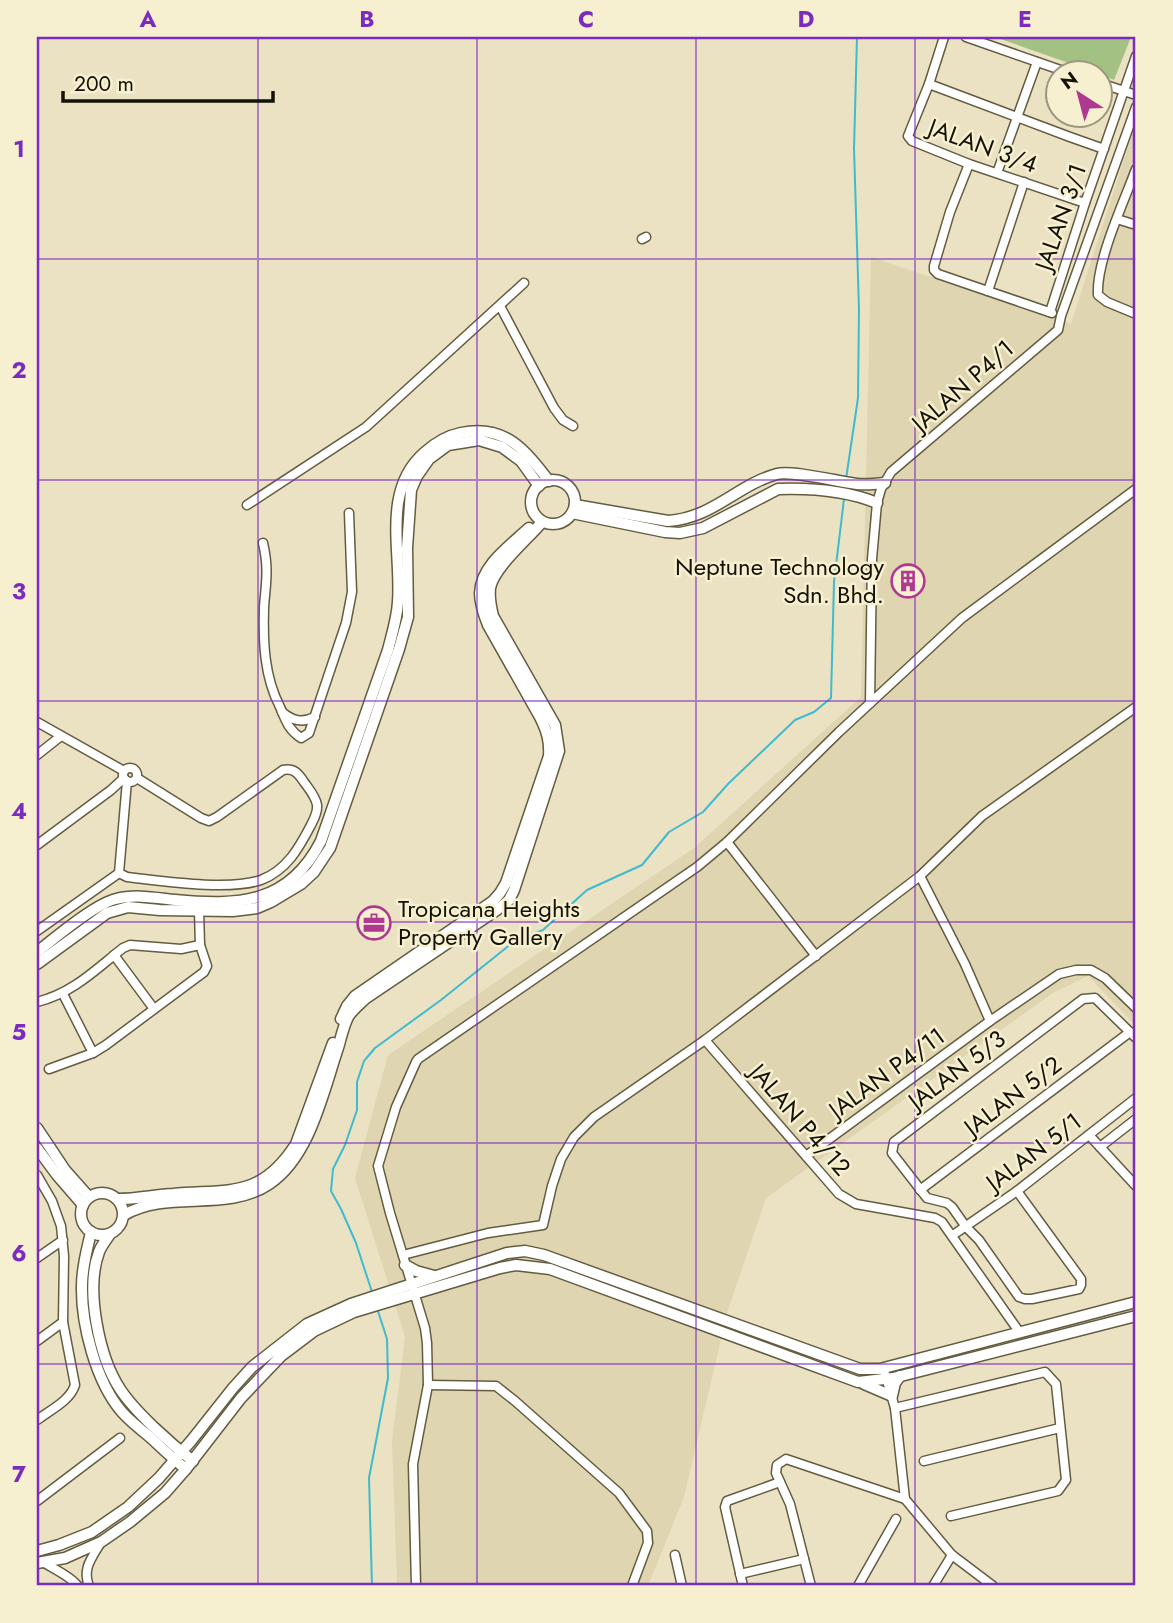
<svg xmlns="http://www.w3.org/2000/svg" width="1173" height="1623" viewBox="0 0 1173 1623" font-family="Jost,sans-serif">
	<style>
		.built { fill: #dfd5b0 }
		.green { fill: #a3c182 }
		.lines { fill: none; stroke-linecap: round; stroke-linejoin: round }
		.stream { stroke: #40bace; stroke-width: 2 }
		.minor-casing { stroke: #635c41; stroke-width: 11 }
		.tertiary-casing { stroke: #635c41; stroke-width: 13 }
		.minor { stroke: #fff; stroke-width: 8 }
		.tertiary { stroke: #fff; stroke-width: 10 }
		.grid { fill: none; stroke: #7b2cbf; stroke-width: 2; stroke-opacity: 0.55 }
		.labels { text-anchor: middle; stroke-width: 5; stroke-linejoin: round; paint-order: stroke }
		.street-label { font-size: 24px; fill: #141107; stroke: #f7f0d0 }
		.poi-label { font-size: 24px; fill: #141107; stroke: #f7f0d0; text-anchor: end }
		.neatline { fill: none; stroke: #7b2cbf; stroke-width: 2.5 }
		.grid-label { font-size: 23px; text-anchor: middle; font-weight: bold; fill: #7b2cbf }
	</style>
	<rect width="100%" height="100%" fill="#eae2c3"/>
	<path class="built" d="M1136,122V1026L1088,976L1053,993L766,1198L728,1310L684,1497L648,1586H397L392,1440L405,1337L355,1178L388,1055L694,848L861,697L871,257L1071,324Z"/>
	<path class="green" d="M995,37H1131L1114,80L1100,74Z"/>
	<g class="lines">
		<g class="stream">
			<path d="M846,479L858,398L859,309L854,149L857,37"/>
			<path d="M372,1292L356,1243L341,1209L331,1191L333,1169L345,1145L357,1110V1082L364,1061L375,1048L441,1000L516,940L543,930L587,890L642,865L669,832L703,812L728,784L795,720L814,712L831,698L834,582L844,499"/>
			<path d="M372,1586L369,1478L388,1378L387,1339L377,1308"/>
		</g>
		<defs>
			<g id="minor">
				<path d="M944,37L929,84L908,136L912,141L969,164L1085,203"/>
				<path d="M966,37L1072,74"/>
				<path d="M1100,83L1136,95"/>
				<path d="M929,84L1070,137L1104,149"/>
				<path d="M969,164L950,212L934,266V270L938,274L1052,313"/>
				<path d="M1136,169C1124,202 1096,261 1098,295L1107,302L1136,314"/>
				<path d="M997,173L1037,62"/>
				<path d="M1117,219L1136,225"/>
				<path d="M642,239L646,237"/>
				<path d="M988,291L1024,182"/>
				<path d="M500,306L554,408L563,420L573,426"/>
				<path d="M1050,312L1085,203L1136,56"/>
				<path d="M247,505L366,427L524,283"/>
				<path d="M263,543C269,569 266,582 264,607C263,642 264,676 280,707C286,721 288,729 301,738L309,733L346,623L352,592L349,513"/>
				<path d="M870,703L872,559L877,503L881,489L891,472L1058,330L1061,316L1136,107"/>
				<path d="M282,712C293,721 302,723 315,717"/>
				<path d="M37,722L124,771"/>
				<path d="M37,755L61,736"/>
				<circle cx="130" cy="775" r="7"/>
				<path d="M127,781L119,873L127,877C163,881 229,891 261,880C287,870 299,848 311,825C314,819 318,812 317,805C316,797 309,789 304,782C298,773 294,768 283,770L217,817L209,821L201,818L137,778"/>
				<path d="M727,842L816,956"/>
				<path d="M37,845L111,790L124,778"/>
				<path d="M920,876L965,964L990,1021"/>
				<path d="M37,931L119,873"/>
				<path d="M114,955L154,1009"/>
				<path d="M63,994L93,1053"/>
				<path d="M37,1002C73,993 95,970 123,948L130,945L181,949L200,945"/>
				<path d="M705,1040L839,1194L856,1204L935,1218L942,1222L1020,1333"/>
				<path d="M49,1069L93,1053L106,1045L204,972L207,966L200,945L199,911"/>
				<path d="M1089,1135L1136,1186"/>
				<path d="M1100,1147L1136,1119"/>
				<path d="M806,1156L990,1021L1059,974L1076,970H1091L1105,978L1136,1008"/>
				<path d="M37,1175L52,1201L61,1226L64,1256L63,1322L75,1385C70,1401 50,1410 37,1420"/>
				<path d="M920,1190L1130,1032"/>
				<path d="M1017,1191L1081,1279V1285L1079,1289L1032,1299H1025L1019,1297L979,1240L966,1227L952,1207L947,1203L927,1198L892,1153L894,1142L1083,999L1095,998L1136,1038"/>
				<path d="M953,1235L1017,1191L1136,1098"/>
				<path d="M403,1255L488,1233L543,1225L552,1186L561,1159L574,1137L594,1117L705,1040L920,876L982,816L1136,707"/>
				<path d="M37,1258L63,1240"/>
				<path d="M37,1341L63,1322"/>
				<path d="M885,1374L895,1408L905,1499L952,1555L993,1586"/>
				<path d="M428,1385L496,1386L515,1401L619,1493L647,1531L648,1543L632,1586"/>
				<path d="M895,1408L1045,1372L1056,1384L1066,1480L1058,1491L951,1516"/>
				<path d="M924,1461L1060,1428"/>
				<path d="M37,1501L120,1438"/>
				<path d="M675,1555L682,1586"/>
				<path d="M43,1562C55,1570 69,1575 78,1586"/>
				<path d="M740,1574L804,1559"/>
				<path d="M89,1586C82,1568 92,1558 101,1542"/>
				<path d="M416,1586L413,1464L428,1385L427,1343L425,1328L390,1213L378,1166L396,1107L416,1062L418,1059L697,867L727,842L839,732L962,618L1136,489"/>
				<path d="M743,1586L725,1507L727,1501L780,1482"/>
				<path d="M811,1586L790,1504L776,1473L777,1465L786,1459L905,1499"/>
				<path d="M858,1586L896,1519"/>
				<path d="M933,1586L952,1555"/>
			</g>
			<g id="tertiary">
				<circle cx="553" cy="502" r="22"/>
				<path d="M575,505L668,521C713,518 737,485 777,474C791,470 840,482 857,484C866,485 876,484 885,483"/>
				<path d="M572,513L665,532L680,533L703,528L778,489C809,488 848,491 877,503"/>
				<path d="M37,952C56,937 95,904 116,899C135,894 156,898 175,900C239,906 289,904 321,841L388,650C392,634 397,619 398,602C402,553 381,491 424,453C435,443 446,436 461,433C505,424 525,450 549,481"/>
				<path d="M37,964L107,913L128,907L160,910L233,911L257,908L271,902L301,884L314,872L330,848L399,649L408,617L407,548L411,490L417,476L429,459L448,445L479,440L502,447L521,461L539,486"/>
				<path d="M341,1019L347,1006L355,996L493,901L500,893L506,883L549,756C550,741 547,731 540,717L488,625C484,615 480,604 480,593C481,565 511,545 529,528"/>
				<path d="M37,1128L65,1170L89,1197"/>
				<path d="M37,1148L57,1175L83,1205"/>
				<circle cx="102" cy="1214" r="21"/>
				<path d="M118,1199C137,1199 154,1195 173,1194C229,1189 261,1199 296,1144L333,1043"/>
				<path d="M124,1215C169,1189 226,1213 269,1184C310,1157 323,1092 338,1048C341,1038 343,1027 348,1017C352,1010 360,1004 366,998L498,909L509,900L514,890L559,751L555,725L493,616C491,608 489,597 490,588C494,567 528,539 542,522"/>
				<path d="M91,1232C87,1250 82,1267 82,1285C81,1324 96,1382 122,1412C130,1421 140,1429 150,1437C162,1448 173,1459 186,1469"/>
				<path d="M110,1234C106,1240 101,1246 99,1252C85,1289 99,1357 120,1389C135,1412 171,1444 193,1461"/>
				<path d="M405,1265L416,1271L434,1276"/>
				<path d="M864,1384L892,1396L895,1383L900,1376"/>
				<path d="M37,1551L59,1545L92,1532L128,1507L159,1478L191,1441L233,1388L252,1367L307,1324L351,1304L507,1253L525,1251L544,1255L860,1369H880L1136,1302"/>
				<path d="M37,1563L65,1558L101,1542L130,1522L165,1493L186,1469L241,1398L281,1356L314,1331L354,1312L500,1268L516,1265L550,1269L858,1382L893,1378L1136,1316"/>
			</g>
		</defs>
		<use href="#minor" class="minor-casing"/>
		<use href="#tertiary" class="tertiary-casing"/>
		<use href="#minor" class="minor"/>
		<use href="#tertiary" class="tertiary"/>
	</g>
	<path class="grid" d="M258,37V1586M477,37V1586M696,37V1586M915,37V1586M37,259H1136M37,480H1136M37,701H1136M37,922H1136M37,1143H1136M37,1364H1136"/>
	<defs>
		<symbol id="building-ring" viewBox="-11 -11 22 22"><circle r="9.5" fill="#f7f0d0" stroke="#af3991" stroke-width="1.5"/><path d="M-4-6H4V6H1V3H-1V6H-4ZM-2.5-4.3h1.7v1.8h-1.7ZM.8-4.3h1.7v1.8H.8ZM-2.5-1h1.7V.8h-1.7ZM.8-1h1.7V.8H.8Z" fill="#af3991"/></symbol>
		<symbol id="office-ring" viewBox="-11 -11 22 22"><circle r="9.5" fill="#f7f0d0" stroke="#af3991" stroke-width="1.5"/><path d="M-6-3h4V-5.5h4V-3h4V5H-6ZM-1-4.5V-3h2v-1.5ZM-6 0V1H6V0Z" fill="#af3991"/></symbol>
	</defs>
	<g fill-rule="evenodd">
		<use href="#building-ring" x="889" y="562" width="38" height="38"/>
		<use href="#office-ring" x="355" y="904" width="38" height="38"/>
	</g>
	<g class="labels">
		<g class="street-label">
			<text transform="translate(983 146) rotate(20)" y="8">JALAN 3/4</text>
			<text transform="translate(1061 217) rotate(-71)" y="8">JALAN 3/1</text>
			<text transform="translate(963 386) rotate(-41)" y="8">JALAN P4/1</text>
			<text transform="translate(957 1070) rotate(-37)" y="8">JALAN 5/3</text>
			<text transform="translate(887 1073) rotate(-36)" y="8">JALAN P4/11</text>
			<text transform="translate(1013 1096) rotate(-37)" y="8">JALAN 5/2</text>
			<text transform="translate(800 1120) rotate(49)" y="8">JALAN P4/12</text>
			<text transform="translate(1034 1152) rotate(-37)" y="8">JALAN 5/1</text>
		</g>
		<g class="poi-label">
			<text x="884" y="575">Neptune Technology<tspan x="884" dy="28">Sdn. Bhd.</tspan></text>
			<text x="398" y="917" text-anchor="start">Tropicana Heights<tspan x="398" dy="28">Property Gallery</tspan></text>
		</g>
	</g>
	<rect width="1173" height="1623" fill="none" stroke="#f7f0d0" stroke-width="77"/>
	<g transform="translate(1079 94) rotate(324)"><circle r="33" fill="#f7f0d0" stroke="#9c9780" stroke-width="2"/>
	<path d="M0-5L12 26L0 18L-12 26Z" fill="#af3991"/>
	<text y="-10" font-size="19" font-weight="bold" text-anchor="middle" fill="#141107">N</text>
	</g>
	<path d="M63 91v10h210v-10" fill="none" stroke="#141107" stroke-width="3.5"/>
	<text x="74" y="91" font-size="21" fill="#141107" stroke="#f7f0d0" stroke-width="5" paint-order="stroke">200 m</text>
	<rect x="38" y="38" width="1096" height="1546" class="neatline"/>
	<g class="grid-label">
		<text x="148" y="27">A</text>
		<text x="367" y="27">B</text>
		<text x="586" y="27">C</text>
		<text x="806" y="27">D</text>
		<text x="1025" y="27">E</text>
		<text x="19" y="157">1</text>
		<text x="19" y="378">2</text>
		<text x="19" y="599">3</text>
		<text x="19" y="819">4</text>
		<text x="19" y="1040">5</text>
		<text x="19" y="1261">6</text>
		<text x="19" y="1482">7</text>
	</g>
</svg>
